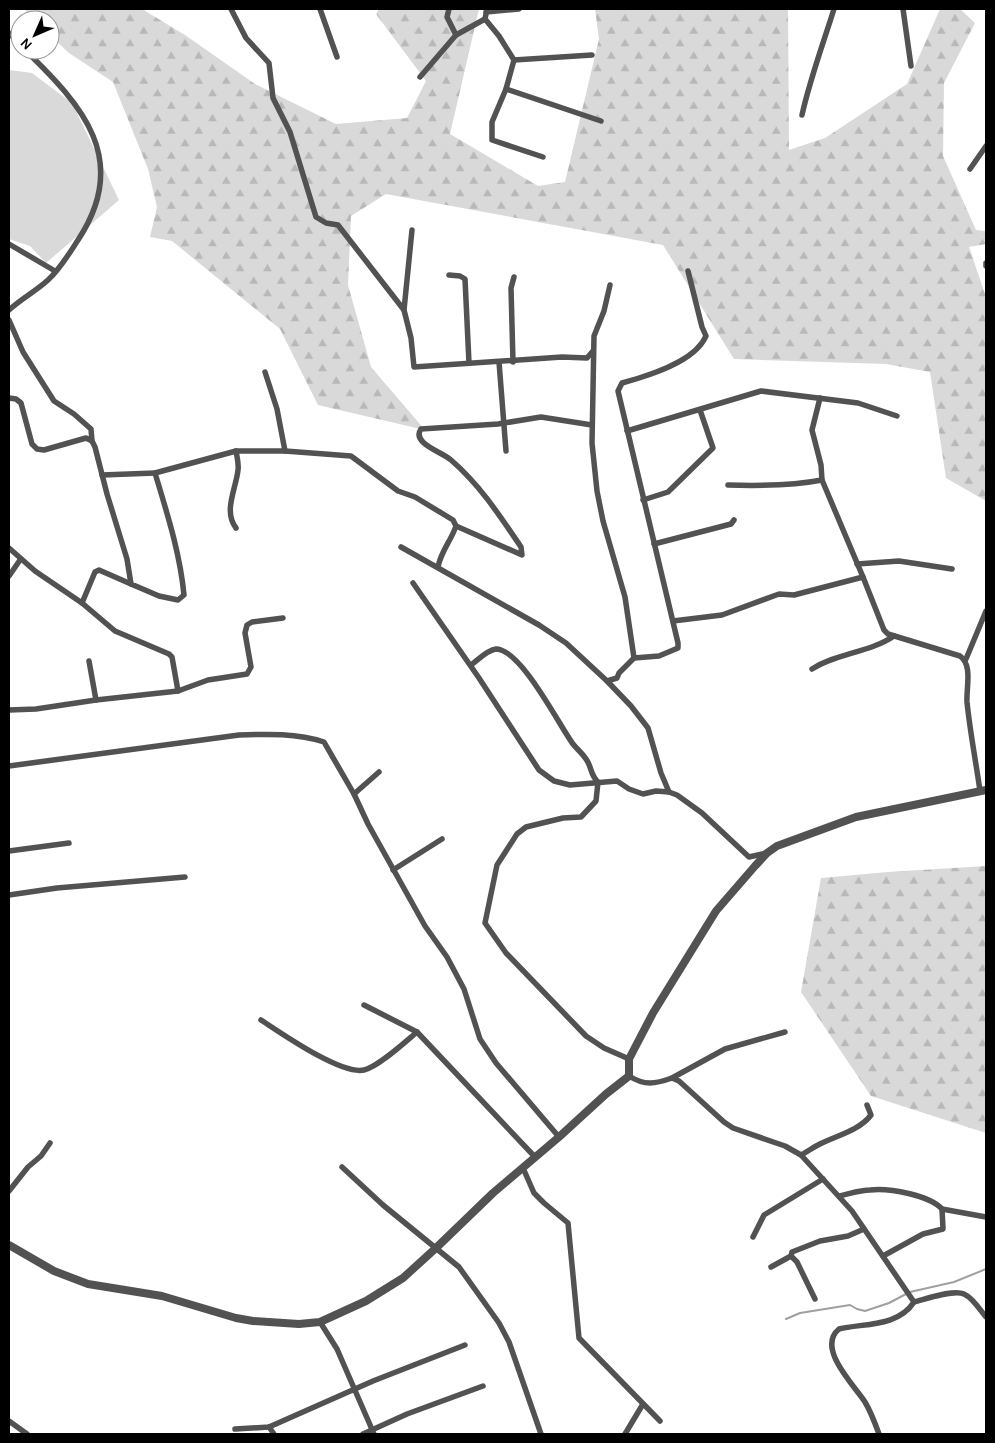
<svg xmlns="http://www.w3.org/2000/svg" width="995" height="1443" viewBox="0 0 995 1443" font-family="Karla,sans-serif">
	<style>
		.green { fill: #d9d9d9 }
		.forest { fill: url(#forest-firs) }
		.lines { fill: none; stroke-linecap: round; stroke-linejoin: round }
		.stream { stroke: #a0a0a0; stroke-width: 2 }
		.minor { stroke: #525252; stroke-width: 5.5 }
		.tertiary { stroke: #525252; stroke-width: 8 }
	</style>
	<defs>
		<pattern id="forest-firs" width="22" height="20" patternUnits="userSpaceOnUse" patternTransform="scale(1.25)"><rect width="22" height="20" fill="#d9d9d9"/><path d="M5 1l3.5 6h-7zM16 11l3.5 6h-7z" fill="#b8b8b8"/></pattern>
	</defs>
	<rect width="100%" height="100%" fill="#fff"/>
	<path class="green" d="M9,70L32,73L72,103L119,200L46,263L30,246L9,239Z"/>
	<g class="forest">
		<path d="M24,9H142L185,35L255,84L336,124L407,118L426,81L376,14L379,9H479L450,134L538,186L565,182L599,39L595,9H788L789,150L825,138L907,84L940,9H960L975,23L944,83L943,156L976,230L986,231V244L969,247L986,297V501L946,478L930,372L886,364L734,359L663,245L386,194L351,216L348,285L371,367L425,430L318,405L280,329L172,241L150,237L157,207L148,169L113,82L69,53L50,35V20H35Z"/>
		<path d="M986,866V1133L871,1096L801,992L821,878L888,872Z"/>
	</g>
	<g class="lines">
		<g class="stream">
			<path d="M910,1292L954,1282L986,1269"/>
			<path d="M786,1319L800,1313L850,1305L857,1309L865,1311L889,1303L906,1294"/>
		</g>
		<g class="minor">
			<path d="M231,9L246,38L269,63L273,98L290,132L316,217L326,223L338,225L404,310L411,338L414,367L562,357L587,358L593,351"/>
			<path d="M320,9L337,57"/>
			<path d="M449,9L447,17L456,35"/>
			<path d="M487,9L485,19L499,36L514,60L506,89L492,122V140L543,157"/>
			<path d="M903,9L911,66"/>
			<path d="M486,12L519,9"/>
			<path d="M9,33L20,45"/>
			<path d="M514,60L592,55"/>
			<path d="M420,77L456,35L485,19"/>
			<path d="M506,89L601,121"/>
			<path d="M802,115C810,79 823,44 834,9"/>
			<path d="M970,169L986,146"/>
			<path d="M9,244L55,271"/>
			<path d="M986,263V266"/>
			<path d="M449,275L460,276L465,279L469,363"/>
			<path d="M610,285L604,311L594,336L592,443L597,491L603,521L625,597L634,658L619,673L617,678L607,681L631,706L648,728L661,773L669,792"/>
			<path d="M9,310C21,299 36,291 48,280C60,269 69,254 78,240C131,160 83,106 25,50"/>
			<path d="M404,310L412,230"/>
			<path d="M9,320L23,352L54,401L74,414L91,429L92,441"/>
			<path d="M499,362L506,451"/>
			<path d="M513,362L511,288L514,277"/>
			<path d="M265,372L277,409L285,451"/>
			<path d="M9,398L16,399L21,403L32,444L37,449L44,450L86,438L92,441L95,447L107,494L127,559L131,584L159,596L178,600L184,595C180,553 167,513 155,473L236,451H285L351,456L398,491L415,497L453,520L456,526L522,555L521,547C500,516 480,485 451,460C442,452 411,443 421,429L498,424L541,417L592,425"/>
			<path d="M820,398L812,430L821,465L822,480L863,577"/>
			<path d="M627,431L761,391L858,403L897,416"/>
			<path d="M102,475L155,473"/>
			<path d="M728,485C760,486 791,486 822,480"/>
			<path d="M643,500L668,492L713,448L700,410"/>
			<path d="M236,528C223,511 236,489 238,470C239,464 237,457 236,451"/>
			<path d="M654,544L731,524L734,520"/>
			<path d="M401,547L539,625L566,643L607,681"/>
			<path d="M9,548L35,571L82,603L95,572L99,570L131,584"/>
			<path d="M857,564L899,561L952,569"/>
			<path d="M438,567C441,551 451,541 456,526"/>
			<path d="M9,576L20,560"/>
			<path d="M413,583L479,678L539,770L554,781L570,785L617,781L629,789L643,794L656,791L669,792L677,795L702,813L749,857L767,853"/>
			<path d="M82,603L115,631L169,654L172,657L178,691"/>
			<path d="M673,621L722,615L779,594L794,595L863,577L884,630L888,634L960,656C973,665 966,688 967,702C970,732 976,762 980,791"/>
			<path d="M634,658L659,656L678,648V643L618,391L622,383C648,376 695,362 706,336L702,327L688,271"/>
			<path d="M966,659L986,611"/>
			<path d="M89,661L96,700L178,691L208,680L247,674L251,667L245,633L247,625L252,622L283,618"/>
			<path d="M471,665C478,660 487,650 496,649C521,649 559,725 573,744C577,749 582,753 586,759C592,767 590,775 598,782L596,801L581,817L563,818L526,827L517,834L497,865L485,923L506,953L586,1036L604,1048L629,1059"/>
			<path d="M812,669C837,653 869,653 894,636"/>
			<path d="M9,710L36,709L96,700"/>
			<path d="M9,766L239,735C268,734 297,733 324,742L354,794L368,824L425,926L447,957L464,989L480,1039L496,1063L559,1137"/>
			<path d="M354,794L379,772"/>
			<path d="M9,851L69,843"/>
			<path d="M393,870L442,839"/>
			<path d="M9,895L57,888L185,877"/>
			<path d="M364,1005L417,1032L535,1157"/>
			<path d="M261,1020C281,1033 341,1075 364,1070C378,1067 405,1042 417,1032"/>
			<path d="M629,1076C645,1086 655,1084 672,1078L679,1081L724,1122L733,1128L785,1146L801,1155L852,1211L914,1302C898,1327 864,1323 839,1329C816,1348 854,1385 865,1402C871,1412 875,1423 879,1434"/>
			<path d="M672,1078L725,1049L785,1032"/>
			<path d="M801,1155C807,1152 812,1148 818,1145C835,1136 859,1131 871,1115L867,1105"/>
			<path d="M342,1167L383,1205L459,1267L499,1323L509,1342L541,1434"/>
			<path d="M523,1168L534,1193L544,1203L568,1223L579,1338L660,1421"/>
			<path d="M9,1191L28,1167L41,1156L50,1143"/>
			<path d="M839,1196C849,1194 860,1190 870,1190C890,1188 929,1195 942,1209L943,1229L923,1234L883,1256"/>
			<path d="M942,1209L986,1217"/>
			<path d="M753,1237L764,1215L823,1179"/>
			<path d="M791,1256L797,1262L815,1299"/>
			<path d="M771,1267L791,1256L792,1252L820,1241L848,1236L864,1229"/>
			<path d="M914,1302C926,1299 954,1289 964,1294C973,1298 980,1310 986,1317"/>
			<path d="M320,1322L337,1349L374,1434"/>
			<path d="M9,1421L27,1434"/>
			<path d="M269,1427L274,1434"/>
			<path d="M235,1429L269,1427L373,1381L465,1345"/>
			<path d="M363,1434L407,1414L483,1386"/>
			<path d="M625,1434L643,1404"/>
		</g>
		<path class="tertiary" d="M9,1245L54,1271L88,1284L162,1296L236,1318L253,1321L299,1324L320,1322L366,1301L403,1278L436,1248L493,1193L559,1137L606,1094L629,1076V1059L653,1013L716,911L755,866L767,853L777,846L856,817L986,790"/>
	</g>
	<rect width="995" height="1443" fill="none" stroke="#000000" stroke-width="20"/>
	<g transform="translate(35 35) rotate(225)"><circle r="24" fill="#ffffff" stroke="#999999"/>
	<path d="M0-4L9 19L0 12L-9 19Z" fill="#000000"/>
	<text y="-8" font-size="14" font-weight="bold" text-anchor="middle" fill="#000000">N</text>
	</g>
</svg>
